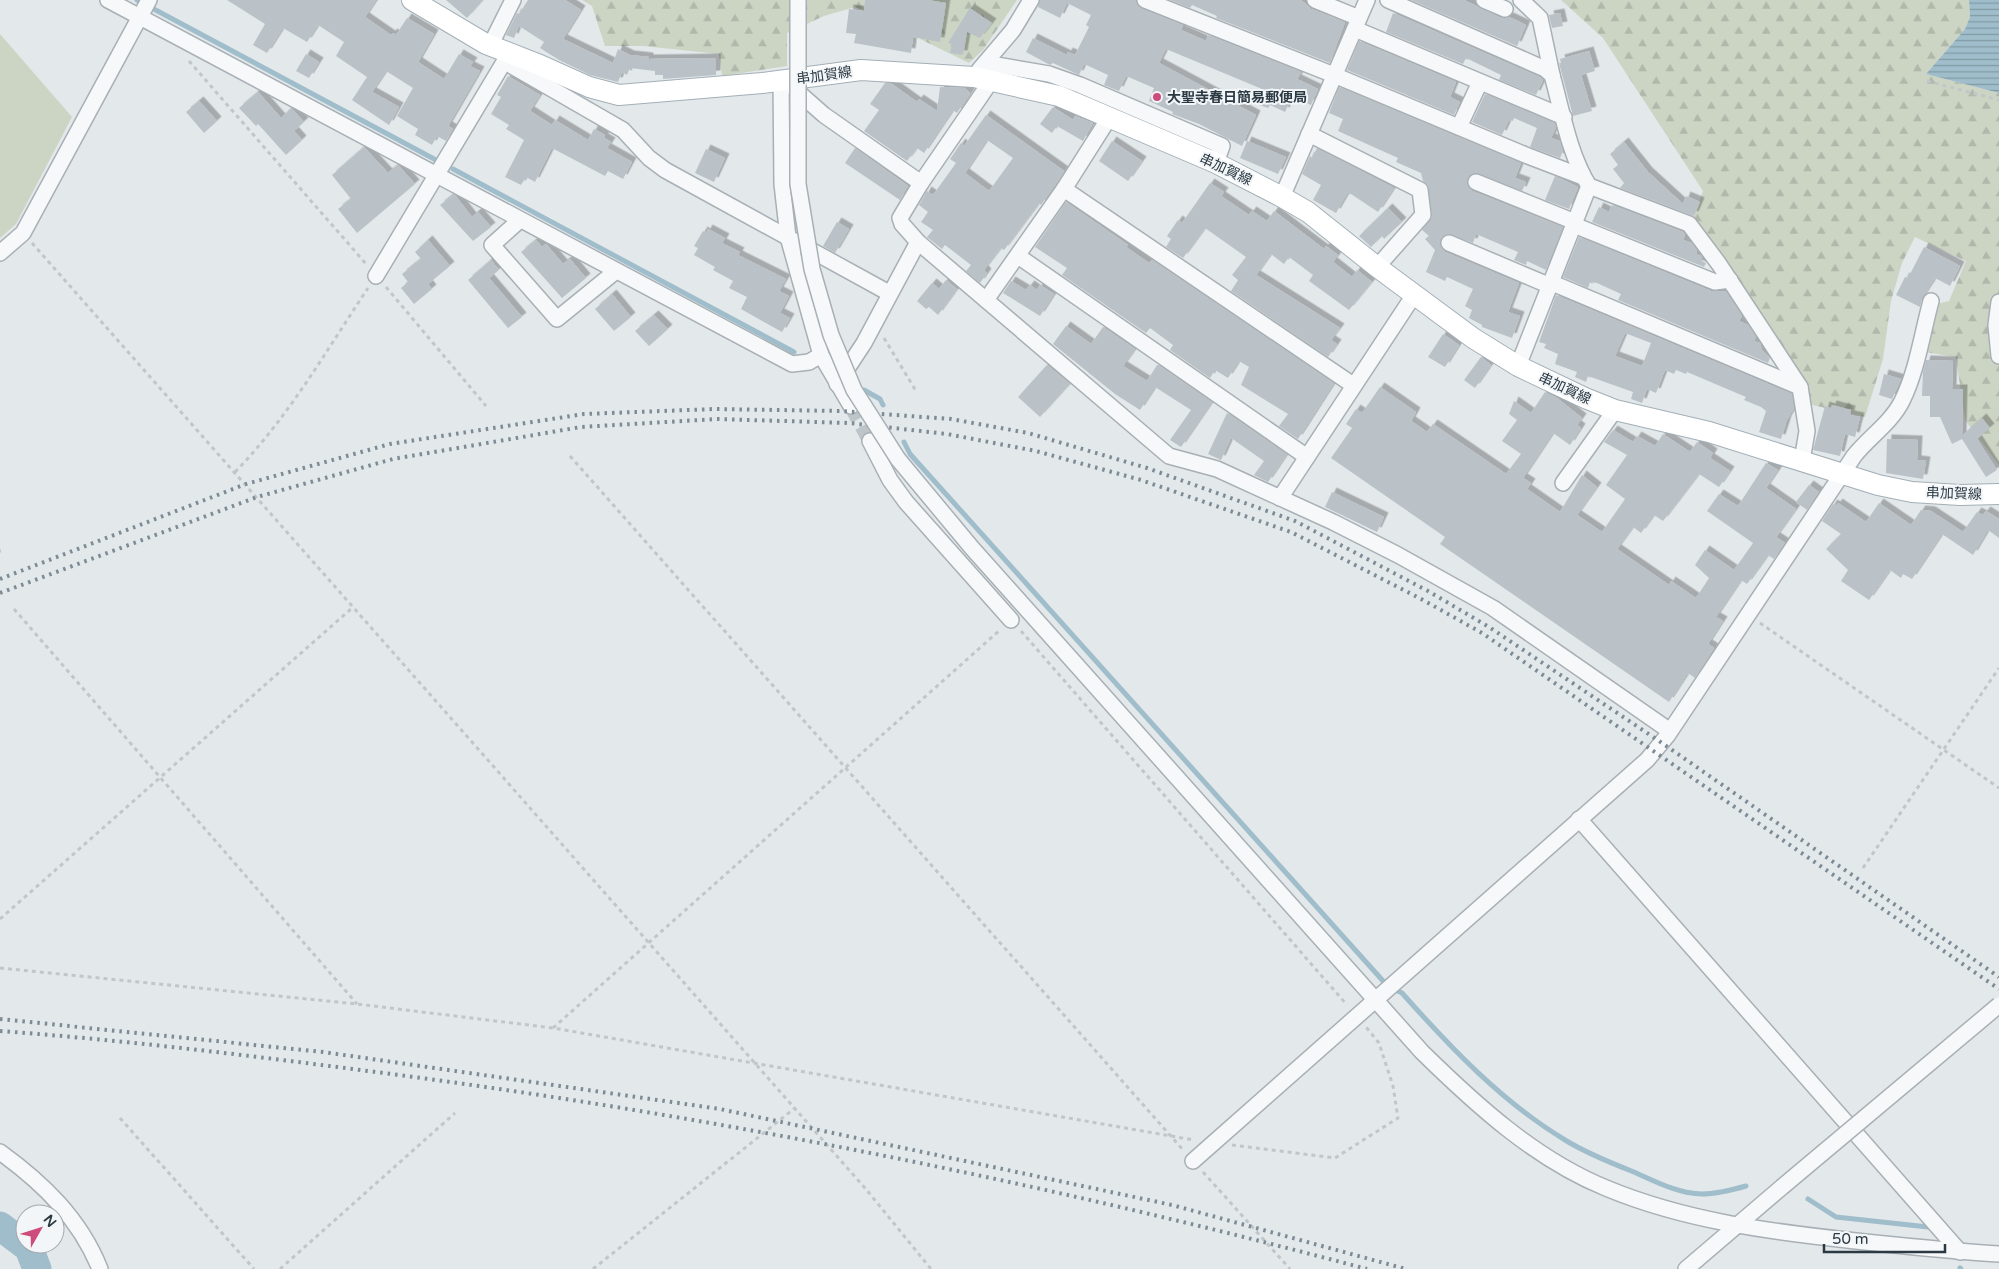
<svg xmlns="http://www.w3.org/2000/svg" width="1999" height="1269" viewBox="0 0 1999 1269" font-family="'Varela Round','Noto Sans JP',sans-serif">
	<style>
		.forest { fill: url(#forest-firs) }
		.park { fill: #ccd5c4 }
		.water { fill: url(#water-rules) }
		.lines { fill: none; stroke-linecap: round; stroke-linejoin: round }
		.stream { stroke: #9fbdca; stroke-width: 5 }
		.river { stroke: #9fbdca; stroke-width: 29 }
		.building { fill: #bac2c8; fill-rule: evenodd; filter: url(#shadow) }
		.minor-tunnel { stroke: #bec5c9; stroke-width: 15; stroke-dasharray: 15 8; stroke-linecap: butt }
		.minor-casing { stroke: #a8b0b5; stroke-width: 18 }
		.major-casing { stroke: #a3afb7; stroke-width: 22 }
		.path { stroke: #c1c6ca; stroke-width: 3; stroke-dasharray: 4 4; stroke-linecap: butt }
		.minor { stroke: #f6f8f9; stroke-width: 15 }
		.major { stroke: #fff; stroke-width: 20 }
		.rail { stroke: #7d8b95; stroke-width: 4; stroke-dasharray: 2.5 5; stroke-linecap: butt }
		.minor-bridge-casing { stroke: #a8b0b5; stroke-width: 18; stroke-linecap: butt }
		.minor-bridge { stroke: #f6f8f9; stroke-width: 15 }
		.poi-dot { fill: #cd4c7b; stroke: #f3f6f8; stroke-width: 2 }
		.labels { text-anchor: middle; stroke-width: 4; stroke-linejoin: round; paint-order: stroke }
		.street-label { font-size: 14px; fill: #2b3943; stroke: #f3f6f8 }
		.poi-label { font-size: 14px; font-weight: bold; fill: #2b3943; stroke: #f3f6f8; text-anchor: start }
	</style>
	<defs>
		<pattern id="forest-firs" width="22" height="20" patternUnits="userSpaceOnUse" patternTransform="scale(1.25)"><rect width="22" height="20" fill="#ccd5c4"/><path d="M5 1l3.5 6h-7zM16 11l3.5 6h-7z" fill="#afb8aa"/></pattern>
		<pattern id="water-rules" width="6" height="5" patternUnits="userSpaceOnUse" patternTransform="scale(1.25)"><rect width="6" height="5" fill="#9fbdca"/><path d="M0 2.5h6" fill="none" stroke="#829ba6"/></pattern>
		<filter id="shadow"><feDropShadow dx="4.5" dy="-4.5" stdDeviation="0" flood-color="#0004"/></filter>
	</defs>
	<rect width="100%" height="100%" fill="#e3e8eb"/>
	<g class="forest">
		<path d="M582,0H1017L983,50L969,63L855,7L824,16L787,33V66L722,76L719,54L643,46H605L592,6Z"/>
		<path d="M1561,0H1969L1970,17L1965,29L1926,74L1999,93V465L1965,420L1956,357L1924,352L1937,304L1949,301L1966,261L1915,237L1902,263L1891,301L1883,359L1865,417L1808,404L1693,219L1703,191L1603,38Z"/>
	</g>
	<path class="park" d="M0,34L72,117L16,224L0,238Z"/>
	<path class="water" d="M1969,0H1999V93L1926,74L1965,29L1970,17Z"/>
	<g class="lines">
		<g class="stream">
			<path d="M137,0L436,160"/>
			<path d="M453,169L794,352"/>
			<path d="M864,390L880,399L883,405"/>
			<path d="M904,442L910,454L1384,982"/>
			<path d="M1396,990L1402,993C1451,1048 1502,1102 1565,1140C1586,1153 1611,1163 1634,1172C1654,1181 1679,1194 1702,1194C1717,1194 1732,1190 1746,1186"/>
			<path d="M1808,1199L1836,1217L1928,1227"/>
			<path d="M1960,1268L1961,1269"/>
		</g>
		<path class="river" d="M0,1226L29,1248L37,1269"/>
	</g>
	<g class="building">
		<path d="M227,0H376L365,17L391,35L393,33L396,35L407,18L434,34L418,62L444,79L459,54L473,62L470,66L480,71L448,126L453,129L446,141L437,136L432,145L415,135L418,129L397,116L413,88L386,71L372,92L399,107L389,125L352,100L367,77L336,56L344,42L318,25L307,42L283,28L267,53L253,45L265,24Z"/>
		<path d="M446,0H483L467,18Z"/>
		<path d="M528,0H565L581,10L563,39L613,63L618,49L630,55L649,57V59L716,58V75L663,79V75H655V71L630,68L627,75L622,72L618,82L590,75L559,60L540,48L544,42L519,26L514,38L506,35L517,13L519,14Z"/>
		<path d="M865,0H928L946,3L940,42L913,37L911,53L854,43L856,34L846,33L849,9L864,11Z"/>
		<path d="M1040,0H1136L1142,9L1183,25L1181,30L1206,41L1208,35L1301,72L1297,79L1318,89L1311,105L1292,97L1285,112L1270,105L1268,108L1257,104L1262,89L1166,49L1159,63L1256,115L1242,146L1199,124L1172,114L1173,112L1149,101L1154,88L1126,76L1119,91L1104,85L1108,75L1084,64L1079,75L1053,63L1050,65L1026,52L1033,38L1067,55L1068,52L1075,55L1089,27L1086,25L1091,15L1067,3L1060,18L1038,7Z"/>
		<path d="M1170,0H1301L1311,9L1345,22L1330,63L1216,18L1217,16L1192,5L1190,8Z"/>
		<path d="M1411,0H1464L1501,18L1509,17L1526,25L1517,46Z"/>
		<path d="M971,6V9L992,23L980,38L967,32L963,55L950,53L952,44L948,43Z"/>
		<path d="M1393,13L1540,77L1543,80L1536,95L1499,80L1501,75L1466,58L1463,64L1386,32Z"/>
		<path d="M1560,13L1563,26L1552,28L1549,15Z"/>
		<path d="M1359,41L1456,82L1450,97L1460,102L1454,115L1347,70Z"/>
		<path d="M1589,51L1595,71L1581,75L1592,111L1573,116L1559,63H1561L1560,59Z"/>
		<path d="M306,54L319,62L309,78L296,71Z"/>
		<path d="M508,76L540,95L530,111L552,125L555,120L588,140L594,129L605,135L604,138L611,142L607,148L632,162L623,179L608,171L605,176L552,148L535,182L526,177L521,185L505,177L524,140L506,129L509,125L491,114L501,97L497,95Z"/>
		<path d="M885,83L892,84L917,102L919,99L937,111L940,87L965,88L970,93L957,113L953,110L924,153L917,148L907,161L864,131L879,110L870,104Z"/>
		<path d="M1339,87L1521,163L1515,178L1526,182L1522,191L1475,173L1468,178L1467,184L1472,191L1563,227L1546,270L1527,261L1526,265L1514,260L1518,252L1476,234L1473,243L1448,234L1443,236L1440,244L1445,252L1519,283L1508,312L1520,316L1512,338L1482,327V325L1469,318L1472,310L1465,306L1473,289L1447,277L1445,281L1426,272L1435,250L1425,239L1429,236L1422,230L1432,217L1428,185L1423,181L1421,173L1396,162L1398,158L1338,131L1343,119L1329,113Z"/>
		<path d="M258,92L281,118L291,108L304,122L294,131L302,140L286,155L258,124L256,126L239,108Z"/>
		<path d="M1485,94L1555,123L1556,127L1551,138L1560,141L1563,151L1560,158L1530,147L1537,128L1514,118L1513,121L1509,120L1502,135L1472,122Z"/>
		<path d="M199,101L217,121L204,133L186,112Z"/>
		<path d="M1053,107L1073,120L1075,116L1093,123L1083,141L1057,126L1052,133L1040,124Z"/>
		<path d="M986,115L1064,171L1041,205L1039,203L1004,250L1001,248L984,270L987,273L980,283L966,271L971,265L945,245L942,249L927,237L933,230L921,222L928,212L919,205L927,191L933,195L956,163L950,159L961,143L964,146ZM987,140L1013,158L989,191L965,173Z"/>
		<path d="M1112,141L1142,161L1128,181L1099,161Z"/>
		<path d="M1247,141L1286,157L1278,174L1240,158Z"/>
		<path d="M1624,142L1648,172L1683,204L1686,196L1700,202L1694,216L1620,188L1624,183L1613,169L1618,165L1610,154Z"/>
		<path d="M364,147L388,173L398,165L415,184L357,233L338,209L351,199L332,175Z"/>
		<path d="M855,148L908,186L900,200L845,163Z"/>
		<path d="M1317,148L1394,188L1378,212L1351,194H1347L1336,213L1313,200L1321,185L1302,174L1310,156L1312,158Z"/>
		<path d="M706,149L725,158L714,182L695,173Z"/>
		<path d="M1555,176L1578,187L1569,209L1545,200Z"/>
		<path d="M1210,183L1224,192L1221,196L1249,215L1252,211L1267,221L1274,211L1324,249L1326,246L1338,255L1333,262L1352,277L1357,270L1372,282L1349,310L1309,281L1313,275L1289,257L1284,264L1271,254L1256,275L1340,328L1331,340L1337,344L1328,357L1231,291L1238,280L1232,275L1246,257L1205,228L1183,258L1166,247L1171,239L1167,236L1178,220L1182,223Z"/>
		<path d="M454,194L472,217L478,212L491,227L473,241L440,205Z"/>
		<path d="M1066,202L1128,245L1126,247L1149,263L1152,260L1334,383L1298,439L1279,426L1288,414L1241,385L1249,367L1239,361L1228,378L1215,370L1210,378L1170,350L1173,345L1150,328L1146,333L1062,275L1067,268L1035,247Z"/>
		<path d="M1612,205L1683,232L1685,235L1683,240L1692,243L1697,251L1696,254L1701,256L1702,261L1706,263L1704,267L1592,222L1599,207L1609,212Z"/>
		<path d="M1388,208L1402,222L1384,239L1382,236L1371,247L1359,236Z"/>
		<path d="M837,222L849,229L835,253L823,246Z"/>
		<path d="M708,229L725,238L722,243L740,252L738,255L786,279L779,291L789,296L780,313L790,318L782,332L741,309L747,297L729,288L733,281L713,270L715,267L694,255L698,248L694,246L703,231L706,233Z"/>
		<path d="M1579,237L1711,291H1726L1742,316L1739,321L1748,325L1756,337L1754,341L1760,343L1762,350L1770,358L1768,363L1618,300L1621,294L1597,283L1590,282L1588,288L1563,277Z"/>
		<path d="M428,240L450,266L428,284L432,289L414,304L401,288L408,282L402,274L421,259L415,252Z"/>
		<path d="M536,240L542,247L546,244L563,264L570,259L586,278L562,298L521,252Z"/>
		<path d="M1924,247L1960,266L1950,286L1935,278L1922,298L1920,307L1896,295L1905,277L1908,278Z"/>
		<path d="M491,260L499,270L489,278L522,317L508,328L468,280Z"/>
		<path d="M946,280L957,289L938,315L929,307L926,309L917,301L932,283L939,289Z"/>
		<path d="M1011,281L1026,290L1030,285L1037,290L1040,285L1054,294L1040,316L1003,293Z"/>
		<path d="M612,294L631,317L614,331L595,309Z"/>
		<path d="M1556,295L1792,394L1794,408L1787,420L1781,439L1759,432L1766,411L1761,407L1744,400L1746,397L1687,372L1686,374L1676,370L1674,374L1665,370L1656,393L1647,389L1642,403L1631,399L1633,392L1588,376L1586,382L1575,377L1577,372L1555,364L1558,354L1544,348L1546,344L1539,342ZM1625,333L1651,343L1642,366L1615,356Z"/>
		<path d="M654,315L668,329L649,346L635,331Z"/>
		<path d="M1066,326L1091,344L1103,327L1135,349L1123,366L1147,381L1157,365L1160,366L1212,402L1181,447L1170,440L1191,410L1155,387L1140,410L1115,394L1053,344Z"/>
		<path d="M1443,334L1459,345L1445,367L1428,357Z"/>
		<path d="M1481,357L1491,365L1475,388L1464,380Z"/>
		<path d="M1926,360L1953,361L1952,389H1963L1962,436L1982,418L1990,428L1977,439L1997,470L1986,477L1962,439L1952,444L1940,417H1930V396H1922L1923,372Z"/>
		<path d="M1047,365L1070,384L1040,417L1018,397Z"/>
		<path d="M1884,374L1901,379L1892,399L1879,395Z"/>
		<path d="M1380,387L1416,412L1411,421L1427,432L1433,424L1506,474L1521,454L1502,441L1517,420L1509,414L1514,401L1531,413L1545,392L1557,398L1582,418L1577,425L1581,428L1570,445L1553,433L1523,478L1531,483L1527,489L1560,512L1582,475L1597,487L1577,515L1602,532L1625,499L1606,485L1627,455L1604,442L1613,430L1633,442L1637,436L1655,446L1663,434L1690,452L1697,442L1713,453L1710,458L1730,471L1719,487L1699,474L1663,521L1654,515L1641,533L1633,527L1617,549L1669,585L1671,581L1696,598L1709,578L1695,565L1705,550L1734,570L1753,543L1707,511L1719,494L1738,506L1766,463L1778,470L1766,488L1796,509L1776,537L1785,543L1774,559L1768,555L1747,584L1741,580L1716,617L1723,621L1708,644L1714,648L1695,678L1688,673L1669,702L1440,544L1445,537L1331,458L1352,428L1346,424L1356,409L1362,413Z"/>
		<path d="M1832,405L1851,410L1850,415L1860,417L1855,437L1845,434L1840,456L1813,450L1825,406L1831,408Z"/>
		<path d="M1227,413L1287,454L1268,482L1254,475L1264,461L1231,438L1221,460L1208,454Z"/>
		<path d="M1887,439L1918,440L1917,460L1926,461L1923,479L1886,473Z"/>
		<path d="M1809,485L1819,492L1807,510L1796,502Z"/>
		<path d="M1332,492L1384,517L1377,532L1325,507Z"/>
		<path d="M1838,503L1866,522L1879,503L1911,525L1921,510L1931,511L1963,532L1977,512L1983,515L1986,511L1999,519V538L1988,530L1973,555L1942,534L1912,579L1903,574L1901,578L1890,570L1869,600L1841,581L1848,570L1826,549L1841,534L1822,521L1833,504L1836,506Z"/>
	</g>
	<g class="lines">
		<path class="minor-tunnel" d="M851,406L870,441"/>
		<defs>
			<g id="minor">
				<path d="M108,0L792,364L809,362L821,355L788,237L782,184L781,81"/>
				<path d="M1145,0L1334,75L1528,156L1583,177"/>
				<path d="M1315,0L1359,18"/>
				<path d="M1388,0L1545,69L1552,75C1562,111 1569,154 1589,186L1689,224L1719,264L1800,387L1807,431L1802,461"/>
				<path d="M1484,0L1505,9"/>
				<path d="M1521,0L1540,18L1552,75"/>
				<path d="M1355,29L1564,117"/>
				<path d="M490,46L513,0"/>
				<path d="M506,58L512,66L623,130L649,158L665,170L889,293"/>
				<path d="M985,63L1049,74L1080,85L1222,146L1216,163"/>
				<path d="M979,70L1013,30L1031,0"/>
				<path d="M991,81L921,183L900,218L902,224L918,242L1169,456L1217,469L1333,522L1398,555L1493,608L1670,731"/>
				<path d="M790,85L824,115L921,183"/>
				<path d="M1459,127L1480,82"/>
				<path d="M1309,134L1420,190L1423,215L1377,267"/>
				<path d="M1476,182L1575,222"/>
				<path d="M1064,189L1353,385"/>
				<path d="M1282,197L1367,0"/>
				<path d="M520,220L492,245L557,319L616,271"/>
				<path d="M1574,225L1715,282L1730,280"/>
				<path d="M1449,243L1548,285"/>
				<path d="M0,253L23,233L149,0"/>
				<path d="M1018,256L1307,457"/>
				<path d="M376,276L510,52"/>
				<path d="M1550,282L1800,387"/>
				<path d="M986,300L1064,189L1109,118"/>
				<path d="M1999,302L1996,325L1999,356"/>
				<path d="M821,355L851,406"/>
				<path d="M1518,366L1589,186"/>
				<path d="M837,384L864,343L918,242"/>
				<path d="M870,441L890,480L906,502L1011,620"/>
				<path d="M898,459L972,548L1422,1052C1476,1105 1535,1159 1606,1188C1685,1221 1772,1232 1856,1241C1904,1246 1951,1251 1999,1254"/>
				<path d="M1563,483L1615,410"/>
				<path d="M1280,498L1414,295"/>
				<path d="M1579,819L1960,1252"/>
				<path d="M0,1152C43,1183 80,1219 100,1269"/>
				<path d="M1193,1161L1647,760L1667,736L1854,456C1869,437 1891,423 1902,401C1917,371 1922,334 1931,301"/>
				<path d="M1686,1269L1782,1187"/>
			</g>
			<path id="major" d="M412,0L486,44L540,65L589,87L619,95L762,83L861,70L974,77L1059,96L1216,163L1282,197L1308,212L1377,267L1473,338L1518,366L1585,398L1615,410L1709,432L1878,485L1912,492L1960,495L1999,494"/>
		</defs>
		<use href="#minor" class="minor-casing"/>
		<use href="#major" class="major-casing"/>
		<g class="path">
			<path d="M189,61L367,265"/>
			<path d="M1927,81L1999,100"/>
			<path d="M32,243L865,1188L931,1269"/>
			<path d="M386,287L486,406"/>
			<path d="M884,338L916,391"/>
			<path d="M570,456L1184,1151"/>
			<path d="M235,472C288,418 326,351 368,288"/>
			<path d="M0,551H1"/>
			<path d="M14,609L357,1004"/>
			<path d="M1760,623L1999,788"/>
			<path d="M1021,631L1347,1005"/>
			<path d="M1863,868L1999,668"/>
			<path d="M0,919L352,608"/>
			<path d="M0,968L357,1004L553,1028L1194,1140"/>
			<path d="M553,1028L1000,630"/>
			<path d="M120,1118L254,1269"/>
			<path d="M1232,1145L1335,1158L1398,1118L1393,1086L1379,1043L1366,1027"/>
			<path d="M1203,1172L1290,1269"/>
			<path d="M280,1269L455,1113"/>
			<path d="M593,1269L795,1108"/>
		</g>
		<use href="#minor" class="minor"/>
		<use href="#major" class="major"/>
		<g class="rail">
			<path d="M0,579L246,484L390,444L584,414L715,409L840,411L951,419L1028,433L1147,468L1295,521L1428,591L1489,627L1662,743L1999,977"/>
			<path d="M0,593L257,497L393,459L581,427L717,419L849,423L947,434L1036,451L1141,480L1291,532L1423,600L1482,633L1999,989"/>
			<path d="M0,1019L323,1052L720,1109L1172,1205L1406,1269"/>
			<path d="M0,1031C123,1040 246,1055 368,1071C705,1114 1039,1181 1367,1269"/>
		</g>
		<defs>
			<g id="minor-bridge">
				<path d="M798,0V184L812,269L831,335L854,390L898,459"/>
				<path d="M1782,1187L1999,1005"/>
			</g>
		</defs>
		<use href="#minor-bridge" class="minor-bridge-casing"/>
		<use href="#minor-bridge" class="minor-bridge"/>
	</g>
	<circle class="poi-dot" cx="1157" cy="97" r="5"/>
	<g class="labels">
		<g class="street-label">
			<text transform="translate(824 75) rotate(-8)" y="5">串加賀線</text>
			<text transform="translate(1226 169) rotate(25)" y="5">串加賀線</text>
			<text transform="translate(1565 388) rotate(25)" y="5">串加賀線</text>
			<text transform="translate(1954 493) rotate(2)" y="5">串加賀線</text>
		</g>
		<g class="poi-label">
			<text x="1167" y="102">大聖寺春日簡易郵便局</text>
		</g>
	</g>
	<g transform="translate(40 1229) rotate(51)"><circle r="24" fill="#f3f6f8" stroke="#a3aab0"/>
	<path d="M0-4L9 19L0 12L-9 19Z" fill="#cd4c7b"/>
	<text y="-8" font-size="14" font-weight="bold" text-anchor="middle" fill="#2b3943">N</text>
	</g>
	<path d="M1824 1244v8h121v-8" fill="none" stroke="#2b3943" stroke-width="2.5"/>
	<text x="1832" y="1244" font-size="15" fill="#2b3943" stroke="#f3f6f8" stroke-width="4" paint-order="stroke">50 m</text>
</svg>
